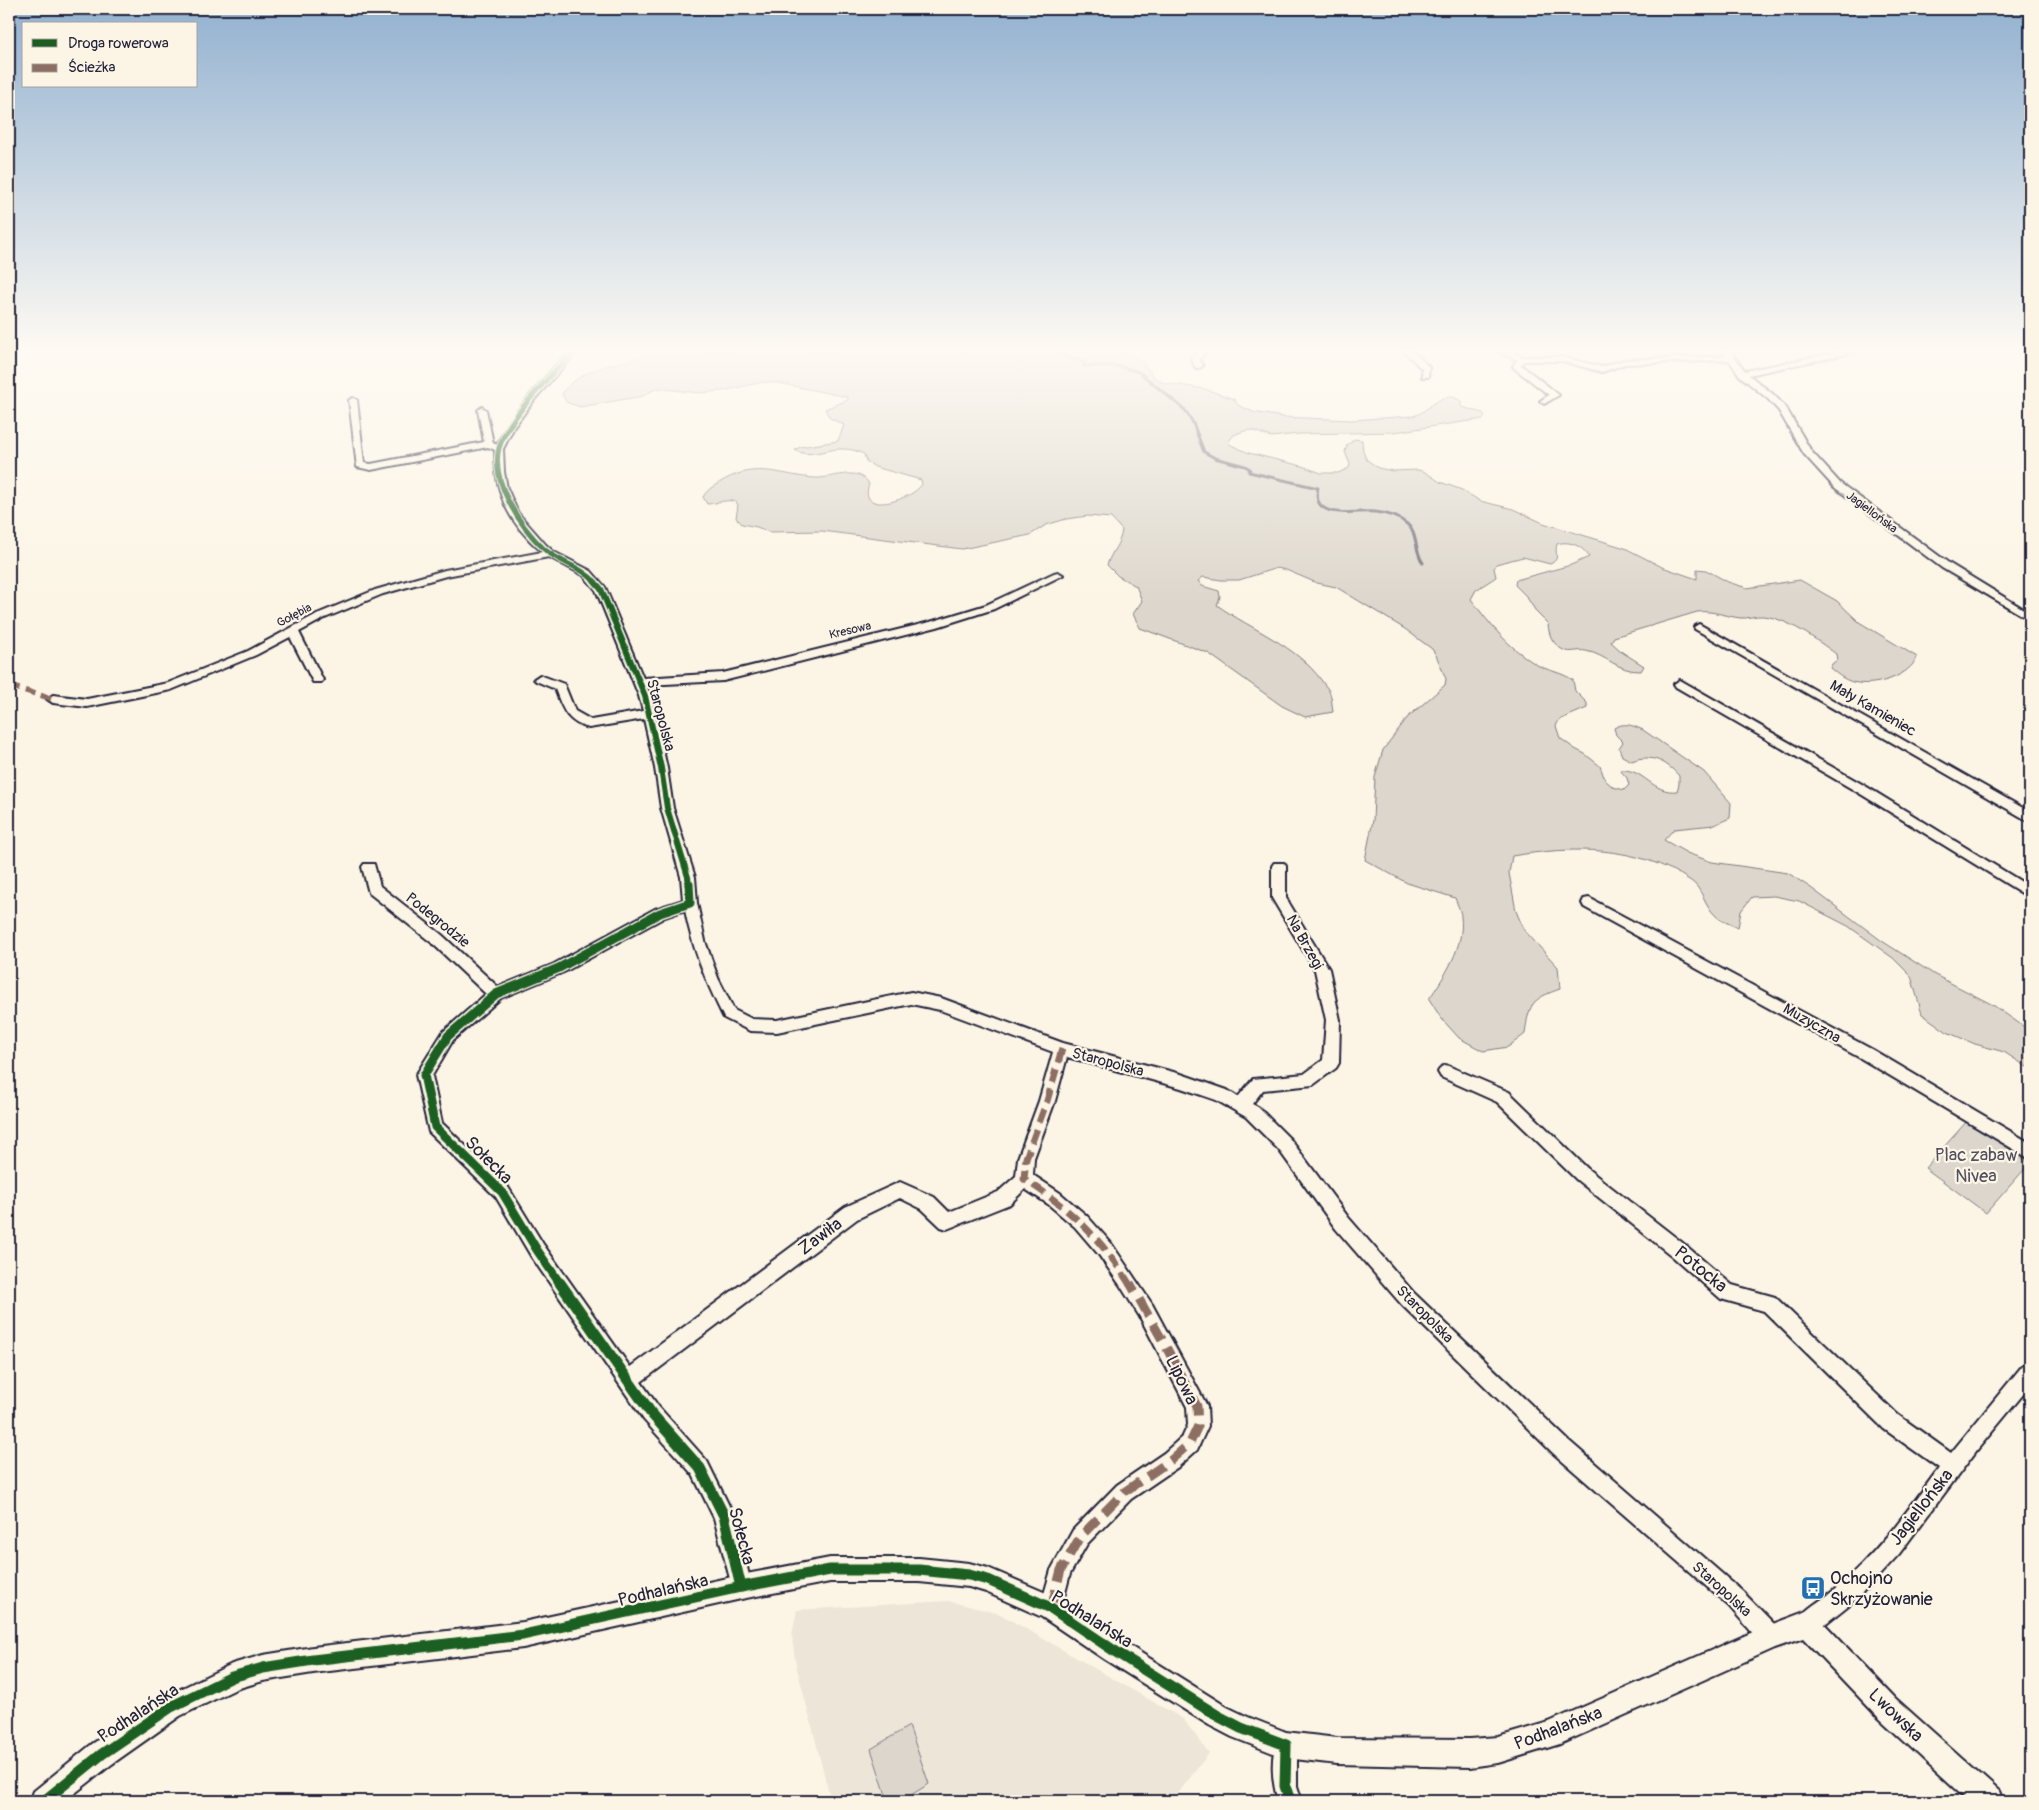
<svg xmlns="http://www.w3.org/2000/svg" width="2039" height="1810" viewBox="0 0 2039 1810" font-family="Pangolin,sans-serif">
	<style>
		.built { fill: #ece5d8 }
		.green { fill: #dcd6cc; stroke: #7f7c84 }
		.lines { fill: none; stroke-linecap: round; stroke-linejoin: round }
		.stream { stroke: #78757e; stroke-width: 3 }
		.minor-casing { stroke: #22223b; stroke-width: 4 }
		.tertiary-casing { stroke: #22223b; stroke-width: 4 }
		.minor { fill: #fcf5e5; fill-rule: evenodd }
		.tertiary { fill: #fcf5e5; fill-rule: evenodd }
		.quiet-far2 { stroke: #8d6e63; stroke-width: 5.5; stroke-dasharray: 11 5.5; stroke-linecap: butt }
		.quiet-far1 { stroke: #8d6e63; stroke-width: 7; stroke-dasharray: 14 7; stroke-linecap: butt }
		.quiet { stroke: #8d6e63; stroke-width: 9; stroke-dasharray: 19 9; stroke-linecap: butt }
		.cycleway-far3-casing { stroke: #fcf5e5; stroke-width: 7 }
		.cycleway-far2-casing { stroke: #fcf5e5; stroke-width: 9 }
		.cycleway-far1-casing { stroke: #fcf5e5; stroke-width: 12 }
		.cycleway-casing { stroke: #fcf5e5; stroke-width: 14 }
		.cycleway-far3 { stroke: #1b5e20; stroke-width: 5 }
		.cycleway-far2 { stroke: #1b5e20; stroke-width: 6 }
		.cycleway-far1 { stroke: #1b5e20; stroke-width: 9 }
		.cycleway { stroke: #1b5e20; stroke-width: 11 }
		.labels { text-anchor: middle; stroke-width: 4.5; stroke-linejoin: round; paint-order: stroke }
		.far-street-label { font-size: 12px; fill: #22223b; stroke: #fcf5e5 }
		.street-label { font-size: 15px; fill: #22223b; stroke: #fcf5e5 }
		.near-park-label { font-size: 18px; fill: #504f5f; stroke: #fcf5e5 }
		.near-street-label { font-size: 18px; fill: #22223b; stroke: #fcf5e5 }
		.near-poi-label { font-size: 18px; fill: #22223b; stroke: #fcf5e5; text-anchor: start }
	</style>
	<rect width="100%" height="100%" fill="#fcf5e5"/>
	<filter id="ink" filterUnits="userSpaceOnUse"><feTurbulence type="fractalNoise" baseFrequency=".02" numOctaves="2"/><feDisplacementMap in="SourceGraphic" scale="10" xChannelSelector="R" yChannelSelector="G"/><feConvolveMatrix kernelMatrix="1 2 1 2 8 2 1 2 1" color-interpolation-filters="sRGB"/></filter>
	<g filter="url(#ink)">
		<path class="built" d="M948,1601L1000,1614L1183,1719L1209,1753L1172,1801H831L795,1660L792,1635L797,1610Z"/>
		<g class="green">
			<path d="M655,351H1121L1131,355L1143,363L1155,378L1164,383L1205,389L1234,399L1238,405L1253,412L1282,417L1351,420L1413,416C1430,412 1443,386 1462,402L1460,404L1462,407L1483,413L1485,416L1483,419L1477,420L1394,432L1299,434L1271,437L1251,430L1244,431L1234,435L1228,442L1231,445L1249,453L1302,466L1321,473H1338L1349,468L1350,464L1345,452L1347,445L1355,439L1362,440L1363,451L1366,459L1378,468L1393,471L1418,470L1425,472L1440,482L1462,490L1480,501L1513,509L1543,523L1625,548L1662,567L1697,579V569L1706,570L1728,582L1747,588L1800,580L1837,601L1859,622L1917,657C1910,676 1877,686 1858,683C1847,682 1838,675 1830,668L1832,664L1837,660L1836,654C1817,640 1787,618 1763,616C1755,615 1748,619 1740,618C1725,616 1712,610 1697,612L1614,637L1611,642L1622,652L1644,666L1641,671C1618,672 1607,655 1586,651C1576,649 1569,655 1560,648C1551,641 1549,634 1548,624L1537,613L1526,596L1515,585L1516,580L1571,565L1589,557C1583,546 1569,540 1557,544C1554,554 1561,559 1550,564L1523,557L1496,564L1494,568L1496,577L1476,590L1471,599C1490,625 1509,648 1537,665C1549,671 1561,672 1573,680L1575,691L1587,703V708L1559,720L1556,726L1560,738L1575,749L1585,754L1600,766L1605,780L1613,787L1624,790L1629,785L1627,778L1620,770C1644,768 1652,794 1677,791L1679,784V776C1667,762 1651,753 1632,761L1622,756L1619,748L1623,742L1616,735L1614,728C1624,722 1632,725 1643,730L1704,772L1731,803L1730,818L1714,825L1674,829L1664,840L1687,853L1712,862L1788,873L1811,888L1882,941L1935,975L1993,1005L2030,1031V1069L2004,1052L1975,1044L1947,1032L1922,1014L1911,976L1893,958L1848,926L1799,901L1774,896L1752,897L1741,911L1738,928C1731,924 1720,921 1715,915C1705,906 1702,888 1691,881C1637,845 1572,846 1512,856L1509,873L1516,911L1524,930L1558,967L1560,989C1531,999 1529,1004 1525,1034L1508,1047L1483,1051L1459,1038L1441,1018L1429,999C1444,977 1465,946 1461,917C1461,911 1457,904 1455,898L1407,883L1365,860L1373,820L1375,777L1383,750L1407,718L1445,685L1446,679L1436,655L1432,649L1405,629L1336,587L1317,583L1286,570L1277,568L1239,580H1221L1203,577L1198,581L1202,586L1219,591L1220,597L1217,605C1253,631 1295,644 1322,681C1324,685 1329,689 1330,693C1332,699 1332,707 1333,712L1305,717L1282,706L1208,653L1140,628L1133,614L1142,601L1136,586L1118,576L1107,565C1112,550 1120,545 1122,530L1111,518L1088,516L1066,519L1046,525L1030,535L962,549L822,531L769,532L757,527L742,524L736,518L738,505L736,502C727,498 717,504 707,504L703,497C708,488 716,485 724,480C759,461 781,476 815,478C832,479 859,465 869,484C857,518 914,499 922,484L921,480L875,467L866,461L864,454C857,451 851,449 844,449C828,448 809,459 795,450L800,447L838,441L844,425L830,418L825,409L848,400V397L778,383L763,382L722,391L698,393L657,388L643,396L580,407L566,402L562,394C580,366 622,364 652,354Z"/>
			<path d="M1968,1120L2030,1163L1986,1213L1925,1168Z"/>
			<path d="M909,1726L929,1784L901,1801H888L871,1749Z"/>
		</g>
		<g class="lines">
			<path class="stream" d="M1058,351L1061,355L1083,361L1084,366H1118L1139,372L1185,410L1193,423L1204,452L1215,458L1245,466L1250,469L1249,472L1318,488C1310,522 1358,510 1375,512C1386,513 1399,517 1407,524C1418,533 1414,550 1423,563"/>
			<defs>
				<g id="minor">
					<path d="M569,351H577L534,400L514,427L503,449L504,472L507,488L518,513L546,545L554,552L591,571L605,587L643,678L723,673L930,622L986,605L1054,573L1058,572L1063,575L994,609L937,627L723,681L646,685L651,696L667,768L673,808L695,877L697,903L705,941L718,978L734,1010L752,1019L777,1020L911,992L941,998L1063,1043L1181,1074L1227,1090L1238,1097L1253,1079L1304,1074L1323,1060L1326,1020L1315,970L1272,898V866L1274,863H1284L1286,866V898L1329,969L1340,1020L1339,1063L1336,1068L1313,1085L1263,1090L1252,1104L1258,1107L1291,1140L1348,1217L1414,1293L1568,1440L1743,1592L1779,1629L1782,1637L1779,1645L1771,1648L1763,1645L1729,1606L1554,1454L1402,1305L1336,1229L1279,1150L1246,1117L1216,1100L1181,1088L1067,1057L1055,1101L1034,1158L1033,1175L1060,1193L1087,1216L1111,1243L1152,1304L1207,1406L1208,1426L1197,1450L1178,1467L1131,1499L1087,1544L1070,1574L1059,1616L1051,1619L1043,1616L1040,1608L1051,1570L1073,1530L1117,1485L1164,1453L1183,1436L1188,1425L1187,1407L1140,1317L1120,1285L1099,1255L1075,1227L1048,1204L1025,1189L1010,1204L947,1229L941,1227L922,1209L900,1198L857,1219L641,1382L658,1406L707,1461L734,1516L752,1587L748,1594L741,1598L734,1594L714,1518L693,1475L644,1420L531,1256L496,1197L429,1132L416,1075L443,1032L486,994L432,943L369,893L362,867L364,864H374L380,886L442,935L498,987L554,964L655,909L683,900L681,877L661,808L655,768L644,719L589,728C566,722 563,709 555,689L536,681L534,679L540,675L564,684L575,711L591,720L643,711L639,696L596,590L583,575L549,557L446,576L383,594L325,618L299,632L323,680L321,682H313L290,637L256,655L171,690L87,707L53,703L47,699L53,695L87,699L168,683L248,651L317,614L375,590L445,570L542,552C509,523 494,494 495,450L488,447L371,470L357,467L349,400L353,398L357,400L364,463L371,464L484,442L478,410L482,407L486,410L493,443L497,445C515,409 542,381 569,351ZM685,910C692,947 705,980 722,1014L724,1018L750,1031L777,1032L911,1004L940,1010L1053,1052L1039,1101L1018,1158L1016,1176L998,1192L949,1212L934,1197L900,1182L845,1207L630,1367L543,1244L508,1187L442,1123L432,1076L453,1040L501,998L564,972L665,917Z"/>
					<path d="M1199,351H1208L1199,359L1203,366L1199,368H1196L1191,358Z"/>
					<path d="M1404,351H1413L1429,367L1428,377H1422V369Z"/>
					<path d="M1497,351H1508L1523,357H1562L1602,367L1624,360L1726,356L1722,351H1730L1745,371L1844,351H1860L1749,375L1774,395L1786,408L1811,451L1840,483L1950,564L2030,613V620L1942,568L1834,487L1804,454L1779,411L1768,399L1740,376L1729,360L1625,364L1602,372L1562,361H1524L1521,365L1559,395L1544,404L1540,401L1549,395L1514,368L1513,366L1517,360Z"/>
					<path d="M1699,624L2030,812V822L1695,629L1694,627Z"/>
					<path d="M1680,680L1867,787L2030,887V898L1859,793L1676,687L1674,684Z"/>
					<path d="M1589,898L1873,1050L2030,1143V1159L1862,1059L1584,907L1582,903L1584,899Z"/>
					<path d="M1446,1065L1509,1092L1589,1170L1684,1244L1732,1285L1775,1297L1898,1415L1951,1453L2023,1365L2030,1363V1386L1977,1450L1899,1554L1860,1596L1815,1632L1807,1635L1799,1632L1796,1624C1802,1610 1821,1601 1833,1591C1875,1556 1907,1512 1939,1468L1884,1429L1764,1311L1721,1299L1672,1256L1577,1180L1497,1102L1441,1077L1438,1072L1441,1067Z"/>
					<path d="M1286,1734L1294,1737L1297,1745V1786L1302,1801H1278C1272,1782 1270,1756 1278,1737Z"/>
				</g>
				<path id="tertiary" d="M830,1558H919L969,1563L988,1568L1060,1599L1122,1641L1227,1707L1248,1717L1286,1732L1337,1738L1470,1739L1498,1737L1549,1722L1762,1628L1807,1611L1816,1615L1896,1699L1999,1791L2003,1801H1969L1878,1717L1803,1638L1775,1648L1560,1744L1498,1763L1470,1767L1337,1764L1286,1758L1232,1737L1209,1725L1104,1659L1042,1617L986,1592L969,1587L919,1582H830L741,1599L523,1648L313,1673L263,1681L236,1689L180,1716L112,1764L65,1801H30L34,1791L92,1744L162,1698L232,1664L263,1655L313,1647L523,1622L741,1575Z"/>
			</defs>
			<use href="#minor" class="minor-casing"/>
			<use href="#tertiary" class="tertiary-casing"/>
			<use href="#minor" class="minor"/>
			<use href="#tertiary" class="tertiary"/>
			<path class="quiet-far2" d="M9,686L53,699"/>
			<path class="quiet-far1" d="M1062,1049L1047,1101L1026,1158L1024,1179C1069,1208 1102,1239 1130,1285"/>
			<path class="quiet" d="M1051,1608L1061,1570L1080,1537L1124,1492L1171,1460L1190,1443L1198,1426L1197,1406L1164,1343L1130,1283"/>
			<defs>
				<path id="cycleway-far3" d="M573,351C551,376 509,416 499,448C490,482 521,527 544,549C560,563 581,566 595,582"/>
				<path id="cycleway-far2" d="M594,581L601,589L645,696L661,768L667,808L688,877L689,885"/>
				<path id="cycleway-far1" d="M561,1285L537,1250L502,1192L435,1127L424,1075L448,1036L496,994L559,968L660,913L690,903L689,884"/>
				<g id="cycleway">
					<path d="M560,1283L651,1413L700,1468L724,1516L741,1587"/>
					<path d="M44,1801L102,1754L171,1707L232,1677L263,1668L313,1660L523,1635L741,1587L830,1570H919L969,1575L988,1580L1051,1608L1113,1650L1218,1716L1241,1728L1286,1745L1285,1786L1290,1801"/>
				</g>
			</defs>
			<use href="#cycleway-far3" class="cycleway-far3-casing"/>
			<use href="#cycleway-far2" class="cycleway-far2-casing"/>
			<use href="#cycleway-far1" class="cycleway-far1-casing"/>
			<use href="#cycleway" class="cycleway-casing"/>
			<use href="#cycleway-far3" class="cycleway-far3"/>
			<use href="#cycleway-far2" class="cycleway-far2"/>
			<use href="#cycleway-far1" class="cycleway-far1"/>
			<use href="#cycleway" class="cycleway"/>
		</g>
	</g>
	<linearGradient id="sky" x2="0" y2="1"><stop stop-color="#92b1d0"/><stop offset="0.58" stop-color="#fefaf3"/><stop offset="1" stop-color="#fefaf3" stop-opacity="0"/></linearGradient>
	<rect width="2039" height="605" fill="url(#sky)"/>
	<defs>
		<symbol id="bus-square" viewBox="-11 -11 22 22"><rect x="-9" y="-9" width="18" height="18" rx="4" fill="#1f6fb2" stroke="#fcf5e5"/><path d="M-5-6H5V4H4V6H2V4H-2V6H-4V4H-5ZM-3.5-4V0h7V-4ZM-3.5 1.2v1.5H-2V1.2ZM2 1.2v1.5H3.5V1.2Z" fill="#fff"/></symbol>
	</defs>
	<g fill-rule="evenodd">
		<use href="#bus-square" x="1799" y="1574" width="28" height="28"/>
	</g>
	<g class="labels">
		<g class="far-street-label">
			<text transform="translate(1872 512) rotate(37)" y="4">Jagiellońska</text>
			<text transform="translate(294 615) rotate(-28)" y="4">Gołębia</text>
			<text transform="translate(850 630) rotate(-13)" y="4">Kresowa</text>
		</g>
		<g class="street-label">
			<text transform="translate(1873 708) rotate(30)" y="5">Mały Kamieniec</text>
			<text transform="translate(661 715) rotate(75)" y="5">Staropolska</text>
			<text transform="translate(438 920) rotate(39)" y="5">Podegrodzie</text>
			<text transform="translate(1305 942) rotate(61)" y="5">Na Brzegi</text>
			<text transform="translate(1812 1023) rotate(30)" y="5">Muzyczna</text>
			<text transform="translate(1108 1062) rotate(15)" y="5">Staropolska</text>
			<text transform="translate(1425 1314) rotate(45)" y="5">Staropolska</text>
			<text transform="translate(1722 1589) rotate(42)" y="5">Staropolska</text>
		</g>
		<g class="near-park-label">
			<text x="1976" y="1161">Plac zabaw<tspan x="1976" dy="21">Nivea</tspan></text>
		</g>
		<g class="near-street-label">
			<text transform="translate(489 1160) rotate(45)" y="6">Sołecka</text>
			<text transform="translate(820 1236) rotate(-37)" y="6">Zawiła</text>
			<text transform="translate(1701 1269) rotate(39)" y="6">Potocka</text>
			<text transform="translate(1182 1380) rotate(64)" y="6">Lipowa</text>
			<text transform="translate(1921 1507) rotate(-52)" y="6">Jagiellońska</text>
			<text transform="translate(742 1536) rotate(75)" y="6">Sołecka</text>
			<text transform="translate(663 1590) rotate(-13)" y="6">Podhalańska</text>
			<text transform="translate(1092 1619) rotate(32)" y="6">Podhalańska</text>
			<text transform="translate(138 1713) rotate(-33)" y="6">Podhalańska</text>
			<text transform="translate(1896 1715) rotate(44)" y="6">Lwowska</text>
			<text transform="translate(1558 1728) rotate(-21)" y="6">Podhalańska</text>
		</g>
		<g class="near-poi-label">
			<text x="1830" y="1584">Ochojno<tspan x="1830" dy="21">Skrzyżowanie</tspan></text>
		</g>
	</g>
	<rect width="2039" height="1810" fill="none" stroke="#fcf5e5" stroke-width="30"/>
	<rect x="15" y="15" width="2009" height="1780" fill="none" stroke="#22223b" stroke-width="2" filter="url(#ink)"/>
	<rect x="22" y="22" width="175" height="65" fill="#fcf5e5" stroke="#a5a1a1"/>
	<rect x="32" y="39" width="25" height="8" fill="#1b5e20" stroke="#a5a1a1"/>
	<text x="68" y="48" font-size="15" fill="#22223b">Droga rowerowa</text>
	<rect x="32" y="64" width="25" height="8" fill="#8d6e63" stroke="#a5a1a1"/>
	<text x="68" y="72" font-size="15" fill="#22223b">Ścieżka</text>
</svg>
